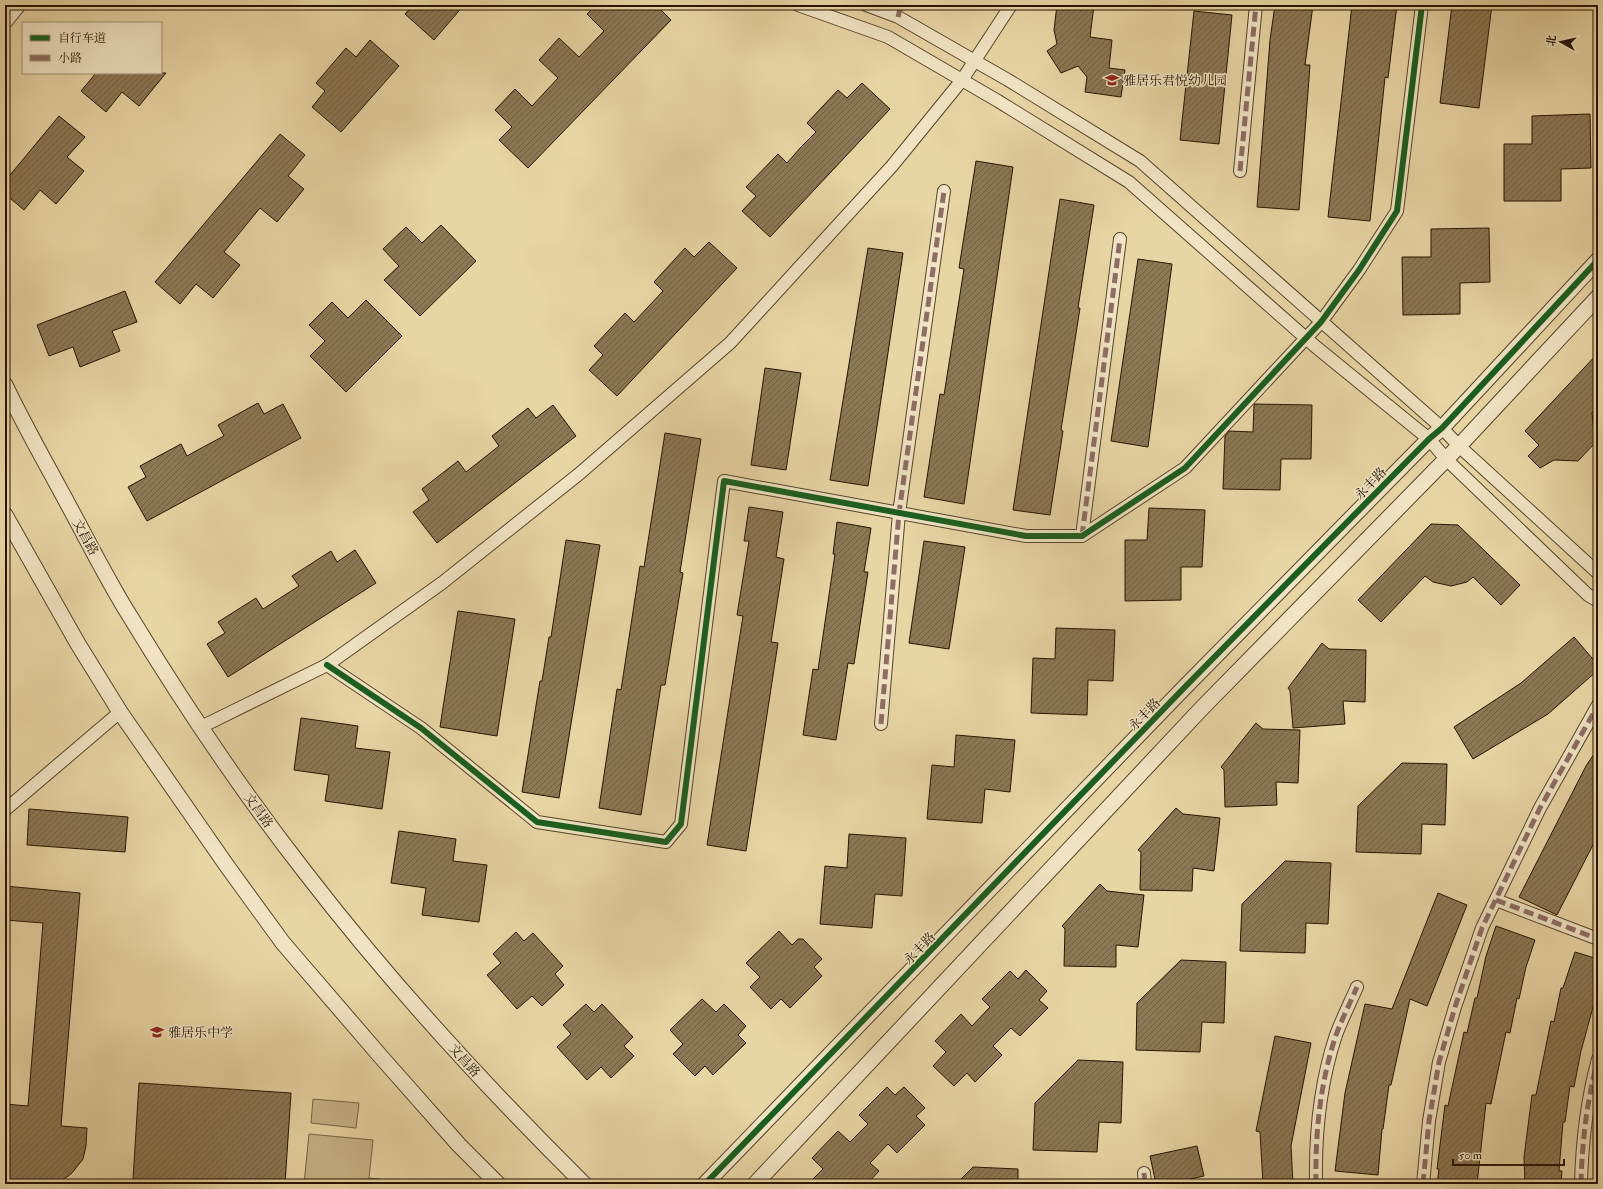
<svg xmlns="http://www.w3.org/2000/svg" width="1603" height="1189" viewBox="0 0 1603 1189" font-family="'IM FELL Double Pica','Noto Serif SC',serif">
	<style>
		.pitch { fill: #c7b488; stroke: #766444 }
		.building { fill: url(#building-hatch); stroke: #261300 }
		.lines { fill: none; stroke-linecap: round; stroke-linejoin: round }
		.minor-casing { stroke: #564429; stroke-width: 14 }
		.tertiary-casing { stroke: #564429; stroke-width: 17 }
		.minor { stroke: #f0e4c4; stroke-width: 12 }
		.tertiary { stroke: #f0e4c4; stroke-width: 15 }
		.quiet { stroke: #8d6e63; stroke-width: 5; stroke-dasharray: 10 5; stroke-linecap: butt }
		.cycleway-casing { stroke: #f0e4c4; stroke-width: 8 }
		.cycleway { stroke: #1b5e20; stroke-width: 6 }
		.labels { text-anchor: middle; stroke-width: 3; stroke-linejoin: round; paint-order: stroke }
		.poi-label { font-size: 13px; fill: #261300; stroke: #f0e4c4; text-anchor: start }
		.street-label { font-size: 13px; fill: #261300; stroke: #f0e4c4 }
	</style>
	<defs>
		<pattern id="building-hatch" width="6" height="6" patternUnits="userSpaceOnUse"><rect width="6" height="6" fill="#8b7855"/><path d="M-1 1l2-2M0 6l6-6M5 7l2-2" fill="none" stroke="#716144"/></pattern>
	</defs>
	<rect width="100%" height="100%" fill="#e8d5a4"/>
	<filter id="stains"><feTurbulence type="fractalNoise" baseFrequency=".005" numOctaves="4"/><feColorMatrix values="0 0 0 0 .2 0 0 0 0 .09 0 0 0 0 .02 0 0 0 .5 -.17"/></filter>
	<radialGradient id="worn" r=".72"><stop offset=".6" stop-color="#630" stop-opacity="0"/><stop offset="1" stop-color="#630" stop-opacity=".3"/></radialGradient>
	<g class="pitch">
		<path d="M313,1099L359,1103L356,1128L311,1123Z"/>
		<path d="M309,1134L373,1140L369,1178L428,1184H304Z"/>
	</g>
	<g class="building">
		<path d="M413,5H464L434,40L405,14Z"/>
		<path d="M596,5H656L671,20L528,168L499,140L512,127L495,110L515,89L532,106L558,78L539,60L559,38L579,57L604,31L587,14Z"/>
		<path d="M1057,5H1094L1090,37L1112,40L1109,68L1125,70L1121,97L1085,92L1087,77L1078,66L1061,73L1047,51L1057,44L1054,30Z"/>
		<path d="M1275,5H1313L1305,65H1310L1299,210L1257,207L1270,40Z"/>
		<path d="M1352,5H1397L1388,78L1385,77L1370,221L1328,217Z"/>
		<path d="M1452,5H1492L1479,108L1440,103Z"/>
		<path d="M1194,11L1232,15L1219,144L1180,140Z"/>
		<path d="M370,40L399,66L341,132L312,107L325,91L316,83L346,48L356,57Z"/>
		<path d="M96,73H166L139,106L122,92L106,112L81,91Z"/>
		<path d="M862,83L890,109L770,237L742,211L756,196L746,187L778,154L787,163L801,147L816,132L807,123L838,90L847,98Z"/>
		<path d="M1590,114L1591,168L1561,169V201H1504V144H1532V116Z"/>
		<path d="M59,116L85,137L67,157L84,171L56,204L40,190L24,210L5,194V181Z"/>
		<path d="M280,134L305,155L288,176L304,189L277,222L260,208L224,252L240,265L213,298L196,284L180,304L155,282Z"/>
		<path d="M976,161L1013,167L964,504L924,497L940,394L944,395L964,269L959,268Z"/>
		<path d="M1060,199L1094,205L1078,308H1080L1061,430L1063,431L1050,515L1013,510Z"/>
		<path d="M441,225L476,261L420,316L384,280L399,266L383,249L406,227L422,243Z"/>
		<path d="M1489,228L1490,282L1460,283V314L1403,315L1402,257H1431V229Z"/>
		<path d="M709,242L737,268L617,396L589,370L603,355L594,346L625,313L634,322L663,291L654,282L685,248L694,257Z"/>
		<path d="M868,248L903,253L868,486L830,480Z"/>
		<path d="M1138,259L1172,264L1148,447L1111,441Z"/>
		<path d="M125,291L137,322L112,331L120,351L80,367L73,347L49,356L37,325Z"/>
		<path d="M366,300L402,336L346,392L310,356L325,341L309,325L332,302L348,318Z"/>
		<path d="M1598,353V406L1592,413L1595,443L1578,461L1554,460L1540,468L1528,456L1539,445L1525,431Z"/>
		<path d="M765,368L801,373L786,470L751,465Z"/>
		<path d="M258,403L264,414L283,404L301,438L147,521L128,487L146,477L140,466L181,444L187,456L205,446L224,436L218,425Z"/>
		<path d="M1254,404L1312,405L1311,459H1281L1280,490L1223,489L1225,436L1229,431L1253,432Z"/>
		<path d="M553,405L576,436L437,543L413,512L429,500L422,489L458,461L466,472L499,446L492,436L528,408L536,418Z"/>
		<path d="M665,433L701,439L680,572L683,573L665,685H661L641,815L599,808L617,689L621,690L640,566L644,567Z"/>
		<path d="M749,507L783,512L776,557L784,559L771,642L778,643L746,851L707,845L743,616L737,615L749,541H744Z"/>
		<path d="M1149,508L1205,510L1202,567H1181V600L1125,601V540H1147Z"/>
		<path d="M837,522L871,528L864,572H868L854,664L848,663L836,740L803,735L813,669L818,670L835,554H833Z"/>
		<path d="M1431,524L1458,525L1520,585L1501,605L1473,577L1467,582L1451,586L1433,582L1425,576L1381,622L1358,600Z"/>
		<path d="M566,540L600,545L559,798L522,792L540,681H542L549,637H551Z"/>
		<path d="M924,541L965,547L949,649L909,643Z"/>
		<path d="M355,550L376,583L228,677L207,644L225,633L218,622L256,598L263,609L299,586L292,576L331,551L337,562Z"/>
		<path d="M458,611L515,619L497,736L440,727Z"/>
		<path d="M1056,628L1115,630L1113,681L1088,680L1087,715L1031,713L1033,658L1055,659Z"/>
		<path d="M1574,637L1598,665V670L1548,714L1473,759L1454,727L1521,683Z"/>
		<path d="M1322,643L1329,649L1366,650L1365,702L1343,701L1345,724L1293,728L1290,691L1288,688Z"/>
		<path d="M301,718L358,726L355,748L390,752L382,809L325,801L329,775L294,770Z"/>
		<path d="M1256,723L1263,729L1300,730L1298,783L1276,782L1277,805L1225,807L1224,770L1221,767Z"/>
		<path d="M956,735L1015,740L1010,792L985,789L982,823L927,819L932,765L954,767Z"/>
		<path d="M1598,748V835L1557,915L1519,897L1586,766Z"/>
		<path d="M1402,763L1447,764L1445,825L1422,824L1421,854L1356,852L1358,806Z"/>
		<path d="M1176,808L1183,814L1220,818L1214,871L1193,868L1192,891L1140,890L1141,852L1138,850Z"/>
		<path d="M29,809L128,817L125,852L27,845Z"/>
		<path d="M399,831L456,839L453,861L487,865L479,922L422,915L426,888L391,883Z"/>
		<path d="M849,834L906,838L902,896L875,894L872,928L820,924L825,866L847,868Z"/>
		<path d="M1285,861L1331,863L1328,924L1306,923L1305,953L1240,951L1242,904Z"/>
		<path d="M1100,884L1107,891L1144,895L1138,947L1116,945V967L1064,966L1065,929L1062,926Z"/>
		<path d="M5,886L80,893L61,1126L87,1128L86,1146L83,1159L72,1173L58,1184H5V1104L28,1106L43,923L5,920Z"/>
		<path d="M1438,893L1467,905L1427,1006L1410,999L1391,1085H1389L1383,1129H1382L1378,1175L1335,1171L1345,1093L1365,1004L1392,1009Z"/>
		<path d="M1496,926L1535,940L1526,967L1519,999L1517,998L1510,1033L1506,1032L1491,1104L1486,1103L1477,1184H1437L1439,1169H1437L1445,1105L1448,1106L1464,1032L1467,1033L1475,998H1477L1486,956Z"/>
		<path d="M779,931L792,945L798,939H803L822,959L814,967L822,976L790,1008L781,999L771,1009L750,987L760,977L746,963Z"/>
		<path d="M516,932L524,941L533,933L563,966L555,974L564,985L542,1006L532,996L517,1009L487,975L501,963L493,954Z"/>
		<path d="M1575,952L1598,959V989L1581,1051L1574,1087L1570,1086L1565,1122H1563L1559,1171H1562L1561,1184H1525L1524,1157L1532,1095H1536L1551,1021L1554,1022L1561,988H1563Z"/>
		<path d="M1181,960L1226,962L1224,1023L1202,1022L1200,1052L1136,1050L1137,1003Z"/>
		<path d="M1026,970L1047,991L1039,1000L1048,1008L1020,1036L1011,1028L993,1046L1002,1055L975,1082L967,1073L954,1086L933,1066L946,1052L935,1041L961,1014L972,1026L990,1007L982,999L1010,971L1018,979Z"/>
		<path d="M702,999L716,1012L724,1004L746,1026L738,1035L746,1043L713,1075L705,1066L695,1076L673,1054L683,1044L670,1030Z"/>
		<path d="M586,1004L594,1012L602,1004L633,1037L624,1046L634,1056L611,1078L601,1067L587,1080L557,1047L571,1034L563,1025Z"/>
		<path d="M1275,1036L1311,1043L1291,1146L1293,1184H1263L1260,1132L1256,1131Z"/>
		<path d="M1078,1060L1123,1062L1121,1123L1099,1122L1097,1152L1033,1150L1035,1103Z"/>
		<path d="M139,1083L291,1093L285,1184H202L133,1179Z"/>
		<path d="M887,1087L895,1095L904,1087L925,1108L916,1116L925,1125L897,1153L888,1144L870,1163L879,1171L867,1184H808L823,1169L812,1158L838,1131L850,1142L868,1124L859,1115Z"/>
		<path d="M1197,1146L1204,1176L1168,1184H1156L1150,1156Z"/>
		<path d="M973,1167L1018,1169V1184H956Z"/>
	</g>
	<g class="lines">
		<defs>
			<g id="minor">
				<path d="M798,5L888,37L998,101L1129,182L1316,347L1429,439L1446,459L1588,595L1598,601"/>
				<path d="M866,5L898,17L1008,80L1140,161L1442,428L1459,446L1598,573"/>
				<path d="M1240,171L1256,5"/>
				<path d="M1082,536L1120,239"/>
				<path d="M327,665L421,728L537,822L666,842L681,824L724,481L1026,536H1082L1185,468L1321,322L1359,270L1397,211L1422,5"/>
				<path d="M881,724L899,513L944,191"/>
				<path d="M201,727L327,665L442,583L579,474L730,343L892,166L962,80L1011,5"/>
				<path d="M5,810L120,712"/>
				<path d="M1496,900L1598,939"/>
				<path d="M1144,1173L1145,1184"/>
				<path d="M1316,1184C1315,1134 1320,1083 1336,1035C1342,1019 1350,1003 1357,987"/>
				<path d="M1423,1184L1429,1121L1439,1062L1455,1007L1482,928L1540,808L1598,705"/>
				<path d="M1581,1184C1582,1141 1587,1100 1598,1059"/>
			</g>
			<g id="tertiary">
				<path d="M5,21L18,5"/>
				<path d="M5,385C25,427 48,467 70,508C89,543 107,579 128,613C182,702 241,790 305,872C389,981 486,1087 584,1184"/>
				<path d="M5,515L78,644L120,712L227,866L283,943L382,1058L459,1145L498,1184"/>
				<path d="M705,1184L1182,690L1429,439L1442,428L1598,260"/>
				<path d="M755,1184L1202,708L1459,446L1598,297"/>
			</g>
		</defs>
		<use href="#minor" class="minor-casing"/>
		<use href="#tertiary" class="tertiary-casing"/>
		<use href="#minor" class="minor"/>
		<use href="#tertiary" class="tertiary"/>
		<g class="quiet">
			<path d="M898,17L901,5"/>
			<path d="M1240,171L1256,5"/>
			<path d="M1082,536L1120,239"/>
			<path d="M881,724L899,513L944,191"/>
			<path d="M1496,900L1598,939"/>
			<path d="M1144,1173L1145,1184"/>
			<path d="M1316,1184C1315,1134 1320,1083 1336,1035C1342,1019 1350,1003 1357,987"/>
			<path d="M1423,1184L1429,1121L1439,1062L1455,1007L1482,928L1540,808L1598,705"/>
			<path d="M1581,1184C1582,1141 1587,1100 1598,1059"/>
		</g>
		<defs>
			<g id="cycleway">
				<path d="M327,665L421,728L537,822L666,842L681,824L724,481L1026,536H1082L1185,468L1321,322L1359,270L1397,211L1422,5"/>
				<path d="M705,1184L1182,690L1429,439L1442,428L1598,260"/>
			</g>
		</defs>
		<use href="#cycleway" class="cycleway-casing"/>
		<use href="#cycleway" class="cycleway"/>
	</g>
	<defs>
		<symbol id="school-bare" viewBox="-9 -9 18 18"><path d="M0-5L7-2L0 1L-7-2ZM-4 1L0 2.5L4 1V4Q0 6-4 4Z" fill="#8f2418" stroke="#f0e4c4" stroke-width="2.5" paint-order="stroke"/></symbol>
	</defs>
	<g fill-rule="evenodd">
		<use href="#school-bare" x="1102" y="70" width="20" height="20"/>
		<use href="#school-bare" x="147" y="1022" width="20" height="20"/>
	</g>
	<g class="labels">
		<g class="poi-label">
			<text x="1123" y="85">雅居乐君悦幼儿园</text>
			<text x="168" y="1037">雅居乐中学</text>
		</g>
		<g class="street-label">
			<text transform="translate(1370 483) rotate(-46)" y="5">永丰路</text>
			<text transform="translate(86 537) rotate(61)" y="5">文昌路</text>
			<text transform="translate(1144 714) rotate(-46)" y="5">永丰路</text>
			<text transform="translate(259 810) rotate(54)" y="5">文昌路</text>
			<text transform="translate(919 948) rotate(-46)" y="5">永丰路</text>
			<text transform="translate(465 1060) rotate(48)" y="5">文昌路</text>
		</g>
	</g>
	<rect width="1603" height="1189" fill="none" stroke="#e8d5a4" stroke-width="20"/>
	<rect x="6" y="6" width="1591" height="1177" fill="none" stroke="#261300" stroke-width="2"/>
	<rect x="10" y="10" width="1583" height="1169" fill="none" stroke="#261300"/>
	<rect x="22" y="22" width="140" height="52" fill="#f0e4c4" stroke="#9f9076"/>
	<rect x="30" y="35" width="20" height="6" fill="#1b5e20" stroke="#9f9076"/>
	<text x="58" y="42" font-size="12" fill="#261300">自行车道</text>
	<rect x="30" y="55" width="20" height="6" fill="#8d6e63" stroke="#9f9076"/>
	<text x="58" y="62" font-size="12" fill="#261300">小路</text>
	<g transform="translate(1561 42) rotate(278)" stroke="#f0e4c4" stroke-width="3" paint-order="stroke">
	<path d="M0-3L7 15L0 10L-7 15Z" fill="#261300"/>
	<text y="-6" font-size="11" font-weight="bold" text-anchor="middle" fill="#261300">北</text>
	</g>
	<path d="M1453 1159v6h111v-6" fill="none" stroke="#261300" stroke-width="2"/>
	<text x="1459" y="1159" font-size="12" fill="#261300" stroke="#f0e4c4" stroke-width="3" paint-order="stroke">50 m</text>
	<rect width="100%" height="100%" filter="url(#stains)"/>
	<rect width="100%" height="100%" fill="url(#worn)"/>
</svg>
